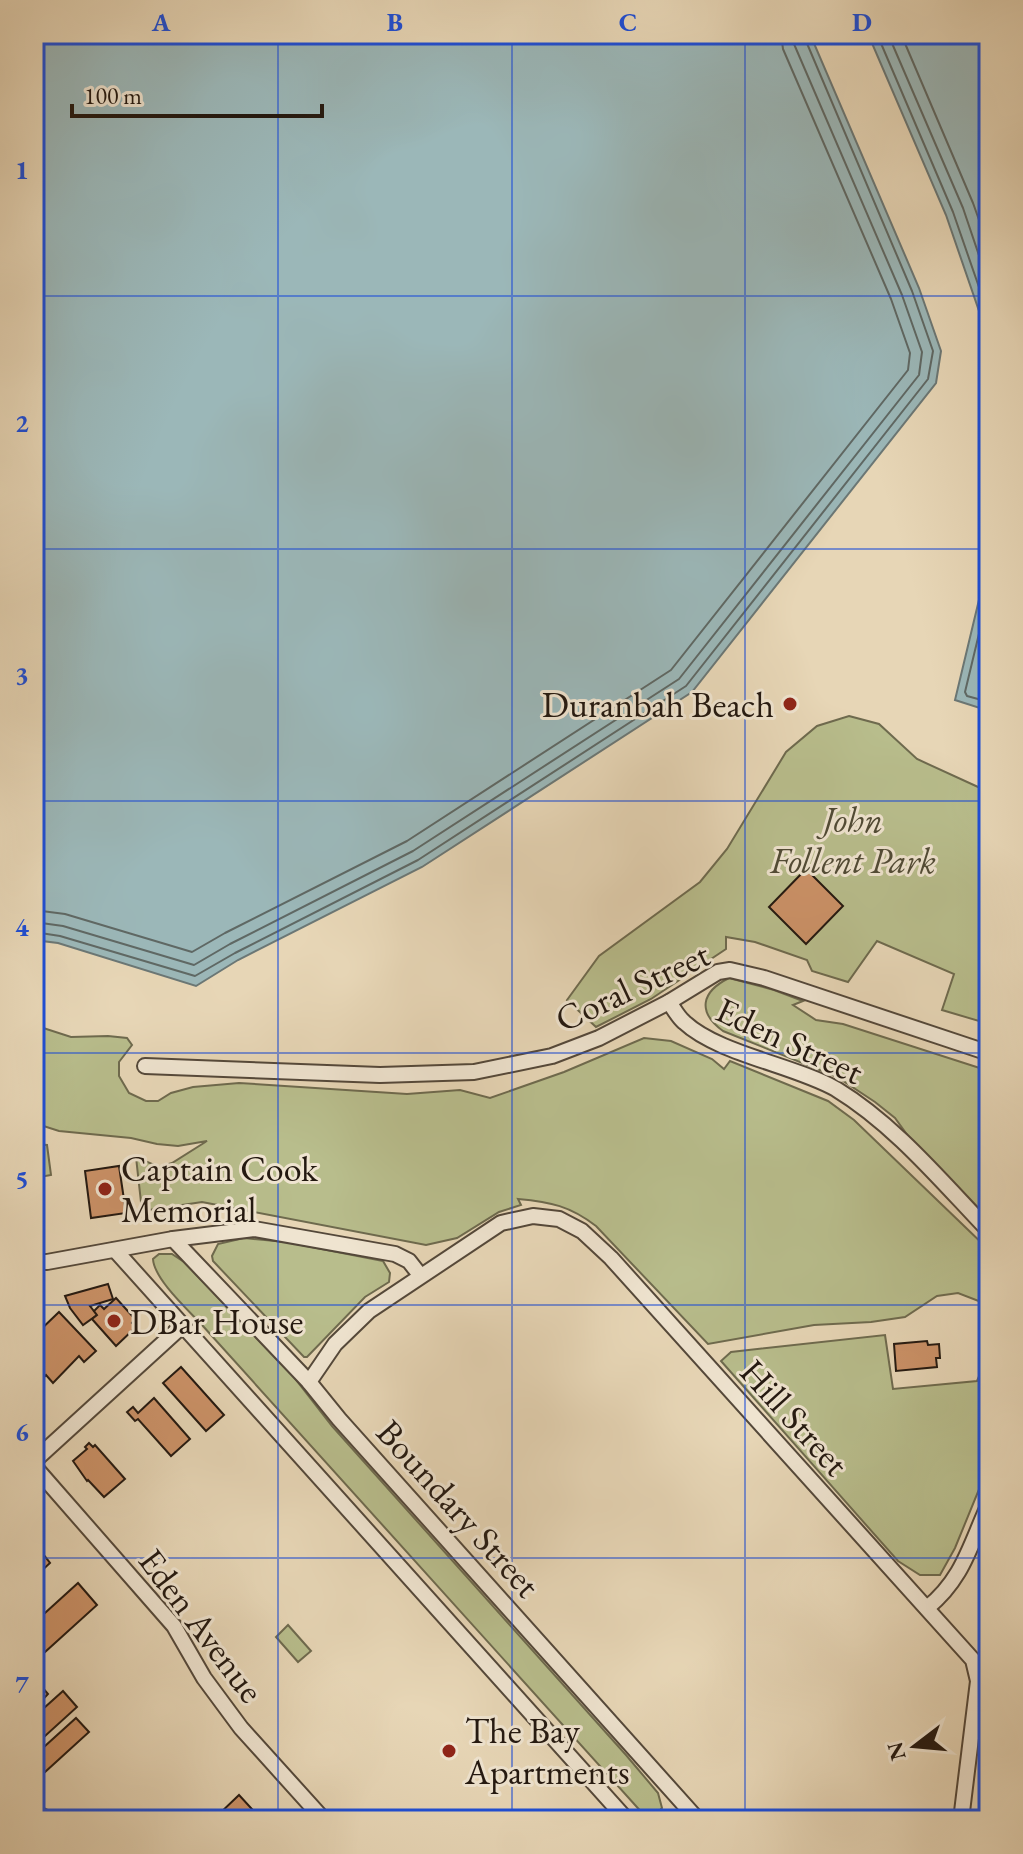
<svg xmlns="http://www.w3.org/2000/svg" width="1023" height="1854" viewBox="0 0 1023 1854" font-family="'EB Garamond',serif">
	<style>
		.green { fill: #b8bd8c; stroke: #6e6a4e; stroke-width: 2 }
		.water { fill: #9bb7b8; stroke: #6b7775; stroke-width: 2 }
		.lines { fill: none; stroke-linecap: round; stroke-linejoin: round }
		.shore { stroke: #5f6864; stroke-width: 2 }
		.building { fill: #cc9268; stroke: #231810; stroke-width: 2 }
		.minor-casing { stroke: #54483a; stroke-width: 18 }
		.minor { stroke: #efe4d0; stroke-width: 14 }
		.grid { fill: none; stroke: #1d4ed8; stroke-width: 2; stroke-opacity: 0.55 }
		.poi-dot { fill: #8f2418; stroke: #efe4d0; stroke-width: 3 }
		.labels { text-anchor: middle; stroke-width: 6; stroke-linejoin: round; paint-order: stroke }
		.poi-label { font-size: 36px; fill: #231810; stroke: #efe4d0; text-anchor: start }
		.park-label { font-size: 36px; font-style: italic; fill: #504a35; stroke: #efe4d0 }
		.street-label { font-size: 36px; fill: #231810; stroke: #efe4d0 }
		.neatline { fill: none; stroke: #1d4ed8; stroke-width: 3 }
		.grid-label { font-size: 26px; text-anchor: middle; font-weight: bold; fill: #1d4ed8 }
	</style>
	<rect width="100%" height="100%" fill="#e7d6b6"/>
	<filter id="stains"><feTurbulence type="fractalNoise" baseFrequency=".0025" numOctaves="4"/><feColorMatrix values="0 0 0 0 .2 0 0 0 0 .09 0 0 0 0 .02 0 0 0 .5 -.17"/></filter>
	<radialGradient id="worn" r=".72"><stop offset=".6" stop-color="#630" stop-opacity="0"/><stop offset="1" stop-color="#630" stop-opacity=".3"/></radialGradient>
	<g class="green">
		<path d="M849,716L879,724L917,759L989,792V1024L942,1010L954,974L877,941L848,982L812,971L807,960L755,942L726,937V949L651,999L596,1027L567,1000L599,956L700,882L727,849L786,752L817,726Z"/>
		<path d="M729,978L774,990L803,1001L793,1005L816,1020L843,1024L989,1071V1218L921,1154L895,1118L875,1102L837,1077L723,1031C697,1012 701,992 729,978Z"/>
		<path d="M34,1025L71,1037L108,1036L127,1038L132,1045L119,1062V1076L129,1093L146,1101H158L171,1093L193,1087L239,1083L407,1094L460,1090L490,1098L564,1072L644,1038L671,1041L712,1059L724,1069L730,1061L828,1101L854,1120L989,1250V1305L958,1293L937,1296L905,1317L871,1322L814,1325L708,1344L596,1226C570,1206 551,1202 518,1199L521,1205L499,1212L457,1238L426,1245L202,1202L142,1211L136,1157L159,1167L172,1163L207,1141L178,1146L157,1144L131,1138L59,1131L34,1123Z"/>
		<path d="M34,1144L47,1145L51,1175L34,1178Z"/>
		<path d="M244,1238L286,1242L383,1261L390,1273L389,1282L365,1297L307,1357H304L213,1261L212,1256L218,1244Z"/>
		<path d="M159,1254H172L184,1262L293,1376L332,1426L626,1755L658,1793L662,1808L652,1818L645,1816L202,1325C188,1310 154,1279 153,1259Z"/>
		<path d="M885,1335L893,1389L977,1381L989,1353V1465L955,1548L940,1575H920L898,1561L721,1361L731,1352Z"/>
		<path d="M288,1625L311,1651L298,1662L276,1637Z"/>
	</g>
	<g class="water">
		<path d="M34,34H810L919,288L941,351L936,383L692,692L422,867L238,960L196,986L58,943L34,940Z"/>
		<path d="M868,34H989V340L946,215Z"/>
		<path d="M989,558V711L955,700Z"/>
	</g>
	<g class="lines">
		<g class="shore">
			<path d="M877,34L953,212L989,316"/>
			<path d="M888,34L963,208L989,285"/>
			<path d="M901,34L973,203L989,248"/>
			<path d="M989,592L965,692L967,696L989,702"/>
			<path d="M34,910L65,914L192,952L225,933L407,841L671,670L908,370L910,353L891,299L783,49L781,34"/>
			<path d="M34,922L63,926L194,965L230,944L413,851L679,679L919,375L922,352L902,295L794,44L793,34"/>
			<path d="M34,932L60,936L195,976L235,953L418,860L686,686L928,379L933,351L912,291L803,34"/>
		</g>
	</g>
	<g class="building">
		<path d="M806,869L843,906L806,944L769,907Z"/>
		<path d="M119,1166L126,1213L91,1218L85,1171Z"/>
		<path d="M108,1284L113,1299L90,1306L97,1315L83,1325L70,1308L65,1296Z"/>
		<path d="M116,1298L135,1319L132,1323L136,1327L116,1346L92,1319L97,1315L94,1311L100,1305L104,1309Z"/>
		<path d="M59,1312L96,1351L84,1362L79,1356L53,1383L46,1375L34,1387V1336Z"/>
		<path d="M927,1341L928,1345L939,1344L940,1358H936L937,1367L896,1371L894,1344Z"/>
		<path d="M181,1367L224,1415L206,1431L163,1383Z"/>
		<path d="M154,1398L190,1439L171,1456L138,1419L135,1421L127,1412L133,1407L138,1413Z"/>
		<path d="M89,1443L93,1447L95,1445L125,1479L104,1497L88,1480L87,1481L73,1461L87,1449L85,1447Z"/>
		<path d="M37,1552L39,1555L43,1554L50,1563L34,1578V1555Z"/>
		<path d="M78,1583L97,1605L45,1652L34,1640V1623Z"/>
		<path d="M36,1680L48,1694L34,1709V1682Z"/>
		<path d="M63,1691L77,1707L34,1746V1717Z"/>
		<path d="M76,1718L89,1732L45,1772L34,1760V1756Z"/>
		<path d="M239,1795L262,1820H222L218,1815Z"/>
	</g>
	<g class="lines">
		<defs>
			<g id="minor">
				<path d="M669,1002C674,1009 678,1017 684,1022C718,1054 794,1065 836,1089C895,1125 941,1181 989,1231"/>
				<path d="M145,1066L380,1075L474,1072L552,1056L599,1038L669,1002L718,972L730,970L764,978L989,1053"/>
				<path d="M173,1239L309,1382L339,1419L698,1820"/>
				<path d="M115,1250L627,1820"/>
				<path d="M34,1262H47L173,1239L254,1229L395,1254L409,1261L420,1275"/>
				<path d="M309,1382L335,1344L369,1311L501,1223L533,1216L559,1219L582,1231L611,1258L973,1660L978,1681L961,1820"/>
				<path d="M34,1461L182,1326"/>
				<path d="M34,1466L174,1626L204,1678L241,1728L324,1820"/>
				<path d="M927,1608C963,1579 970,1545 989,1504"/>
				<path d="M34,1812L50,1820"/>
			</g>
		</defs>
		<use href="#minor" class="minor-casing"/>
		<use href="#minor" class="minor"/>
	</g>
	<path class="grid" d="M278,34V1820M512,34V1820M745,34V1820M34,296H989M34,549H989M34,801H989M34,1053H989M34,1305H989M34,1558H989"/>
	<g class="poi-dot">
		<circle cx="790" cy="704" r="8"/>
		<circle cx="105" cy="1189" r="8"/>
		<circle cx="114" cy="1321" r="8"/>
		<circle cx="449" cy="1751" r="8"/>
	</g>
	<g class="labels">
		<g class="poi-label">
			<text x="774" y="717" text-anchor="end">Duranbah Beach</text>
			<text x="121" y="1181">Captain Cook<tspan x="121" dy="41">Memorial</tspan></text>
			<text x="130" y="1334">DBar House</text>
			<text x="465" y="1743">The Bay<tspan x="465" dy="41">Apartments</tspan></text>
		</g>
		<g class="park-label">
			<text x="853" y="832">John<tspan x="853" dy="41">Follent Park</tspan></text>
		</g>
		<g class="street-label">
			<text transform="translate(632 986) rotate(-25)" y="13">Coral Street</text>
			<text transform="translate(790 1040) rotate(25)" y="13">Eden Street</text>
			<text transform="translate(795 1417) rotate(48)" y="13">Hill Street</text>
			<text transform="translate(459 1508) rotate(48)" y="13">Boundary Street</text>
			<text transform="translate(202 1625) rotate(53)" y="13">Eden Avenue</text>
		</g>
	</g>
	<rect width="1023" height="1854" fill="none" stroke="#e7d6b6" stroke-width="88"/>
	<g transform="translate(915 1746) rotate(254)" stroke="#efe4d0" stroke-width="6" paint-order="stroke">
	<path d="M0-6L14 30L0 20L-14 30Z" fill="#231810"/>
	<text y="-12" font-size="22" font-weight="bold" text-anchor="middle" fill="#231810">N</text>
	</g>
	<path d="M72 104v12h250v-12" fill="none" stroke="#231810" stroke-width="4"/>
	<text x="84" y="104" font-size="24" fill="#231810" stroke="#efe4d0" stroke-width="6" paint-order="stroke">100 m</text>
	<rect x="44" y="44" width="935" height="1766" class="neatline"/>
	<g class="grid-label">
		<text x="161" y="31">A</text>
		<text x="395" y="31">B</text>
		<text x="628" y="31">C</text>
		<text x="862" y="31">D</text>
		<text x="22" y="179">1</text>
		<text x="22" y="432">2</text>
		<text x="22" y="684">3</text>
		<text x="22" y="936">4</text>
		<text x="22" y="1188">5</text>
		<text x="22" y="1441">6</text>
		<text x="22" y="1693">7</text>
	</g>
	<rect width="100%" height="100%" filter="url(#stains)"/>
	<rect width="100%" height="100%" fill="url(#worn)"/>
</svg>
